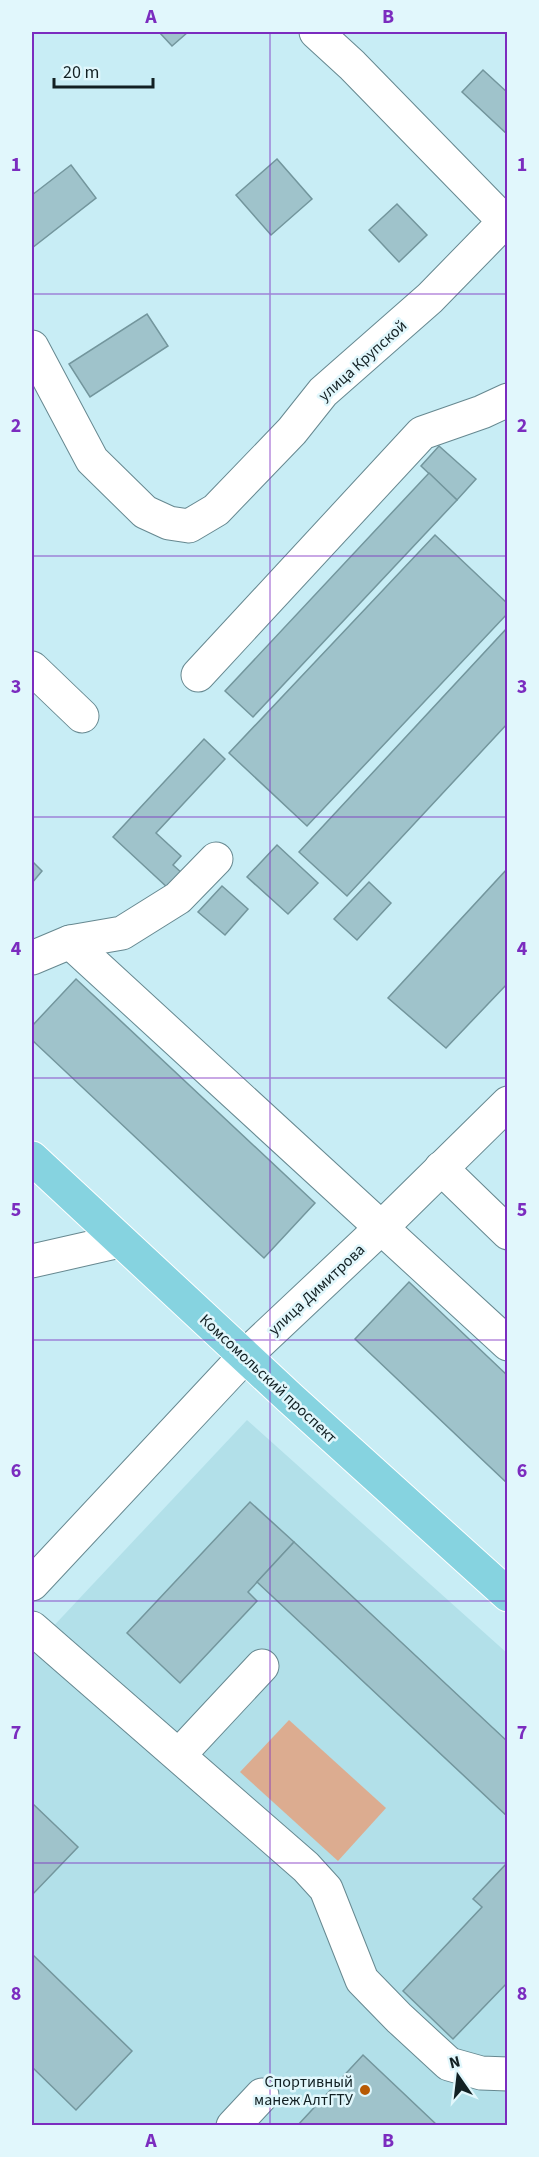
<svg xmlns="http://www.w3.org/2000/svg" width="539" height="2157" viewBox="0 0 539 2157" font-family="'Source Sans 3',sans-serif">
	<style>
		.built { fill: #b2e0e9 }
		.green { fill: #dcac90 }
		.building { fill: #9fc3cb; stroke: #73969d; stroke-width: 1.5 }
		.lines { fill: none; stroke-linecap: round; stroke-linejoin: round }
		.minor-casing { stroke: #668890; stroke-width: 35 }
		.major-casing { stroke: #fff; stroke-width: 35 }
		.minor { stroke: #fff; stroke-width: 33 }
		.major { stroke: #86d3e0; stroke-width: 33 }
		.grid { fill: none; stroke: #7b2cbf; stroke-width: 1.5; stroke-opacity: 0.55 }
		.poi-dot { fill: #b75a05; stroke: #e1f7fc; stroke-width: 2 }
		.labels { text-anchor: middle; stroke-width: 5; stroke-linejoin: round; paint-order: stroke }
		.street-label { font-size: 16px; fill: #122023; stroke: #e1f7fc }
		.poi-label { font-size: 16px; fill: #122023; stroke: #e1f7fc; text-anchor: end }
		.neatline { fill: none; stroke: #7b2cbf; stroke-width: 2 }
		.grid-label { font-size: 20px; text-anchor: middle; font-weight: bold; fill: #7b2cbf }
	</style>
	<rect width="100%" height="100%" fill="#c8edf5"/>
	<path class="built" d="M247,1420L507,1653V2125H32V1649Z"/>
	<path class="green" d="M289,1720L386,1808L338,1861L240,1772Z"/>
	<g class="building">
		<path d="M159,32H188L172,46Z"/>
		<path d="M483,70L508,93V135L462,92Z"/>
		<path d="M277,159L312,199L271,235L236,195Z"/>
		<path d="M71,165L96,198L32,248V195Z"/>
		<path d="M397,204L427,235L399,262L369,230Z"/>
		<path d="M147,314L168,346L90,397L69,364Z"/>
		<path d="M439,446L476,479L457,500L421,466Z"/>
		<path d="M429,473L457,500L253,717L225,691Z"/>
		<path d="M435,535L508,604V613L307,826L229,753Z"/>
		<path d="M508,627V723L347,896L299,852Z"/>
		<path d="M204,739L225,759L156,833L181,856L173,865L183,874L169,889L113,837Z"/>
		<path d="M277,845L318,883L288,914L247,877Z"/>
		<path d="M32,861L42,871L32,883Z"/>
		<path d="M508,868V983L446,1048L388,998Z"/>
		<path d="M369,882L391,903L357,940L334,919Z"/>
		<path d="M222,886L248,909L225,935L198,912Z"/>
		<path d="M76,979L315,1203L264,1258L32,1040V1026Z"/>
		<path d="M409,1282L508,1376V1484L355,1339Z"/>
		<path d="M250,1502L294,1542L248,1592L257,1601L180,1683L127,1633Z"/>
		<path d="M294,1542L508,1742V1817L257,1582Z"/>
		<path d="M32,1803L78,1847L32,1895Z"/>
		<path d="M508,1862V1982L453,2039L403,1991L482,1907L473,1899Z"/>
		<path d="M32,1954L132,2051L76,2110L32,2067Z"/>
		<path d="M363,2055L438,2126H297Z"/>
	</g>
	<g class="lines">
		<defs>
			<g id="minor">
				<path d="M316,32L352,65L508,225"/>
				<path d="M32,347L92,460L145,512L169,523L189,526L216,510L292,431L323,392L430,298L508,218"/>
				<path d="M32,668L82,716"/>
				<path d="M198,675L422,433L482,412L508,400"/>
				<path d="M70,942L508,1344"/>
				<path d="M32,958L70,942L122,933L178,898L216,859"/>
				<path d="M441,1168L508,1233"/>
				<path d="M32,1261L120,1241"/>
				<path d="M32,1584L245,1356L381,1228L508,1103"/>
				<path d="M32,1628L306,1867L326,1889L362,1980L399,2018L449,2064L481,2073L508,2074"/>
				<path d="M179,1755L262,1666"/>
				<path d="M233,2126L262,2095"/>
			</g>
			<path id="major" d="M32,1158L290,1398L508,1595"/>
		</defs>
		<use href="#minor" class="minor-casing"/>
		<use href="#major" class="major-casing"/>
		<use href="#minor" class="minor"/>
		<use href="#major" class="major"/>
	</g>
	<path class="grid" d="M270,32V2126M32,294H508M32,556H508M32,817H508M32,1078H508M32,1340H508M32,1601H508M32,1863H508"/>
	<circle class="poi-dot" cx="365" cy="2090" r="6"/>
	<g class="labels">
		<g class="street-label">
			<text transform="translate(362 360) rotate(-42)" y="6">улица Крупской</text>
			<text transform="translate(316 1289) rotate(-43)" y="6">улица Димитрова</text>
			<text transform="translate(269 1378) rotate(43)" y="6">Комсомольский проспект</text>
		</g>
		<g class="poi-label">
			<text x="353" y="2087">Спортивный<tspan x="353" dy="18">манеж АлтГТУ</tspan></text>
		</g>
	</g>
	<rect width="539" height="2157" fill="none" stroke="#e1f7fc" stroke-width="66"/>
	<g transform="translate(458 2076) rotate(346)" stroke="#e1f7fc" stroke-width="4.5" paint-order="stroke">
	<path d="M0-4.5L10 22L0 15L-10 22Z" fill="#122023"/>
	<text y="-9" font-size="16" font-weight="bold" text-anchor="middle" fill="#122023">N</text>
	</g>
	<path d="M54 78v9h99v-9" fill="none" stroke="#122023" stroke-width="3"/>
	<text x="63" y="78" font-size="18" fill="#122023" stroke="#e1f7fc" stroke-width="4.5" paint-order="stroke">20 m</text>
	<rect x="33" y="33" width="473" height="2091" class="neatline"/>
	<g class="grid-label">
		<text x="151" y="23">A</text>
		<text x="388" y="23">B</text>
		<text x="16" y="171">1</text>
		<text x="522" y="171">1</text>
		<text x="16" y="432">2</text>
		<text x="522" y="432">2</text>
		<text x="16" y="693">3</text>
		<text x="522" y="693">3</text>
		<text x="16" y="955">4</text>
		<text x="522" y="955">4</text>
		<text x="16" y="1216">5</text>
		<text x="522" y="1216">5</text>
		<text x="16" y="1477">6</text>
		<text x="522" y="1477">6</text>
		<text x="16" y="1739">7</text>
		<text x="522" y="1739">7</text>
		<text x="16" y="2000">8</text>
		<text x="522" y="2000">8</text>
		<text x="151" y="2147">A</text>
		<text x="388" y="2147">B</text>
	</g>
</svg>
